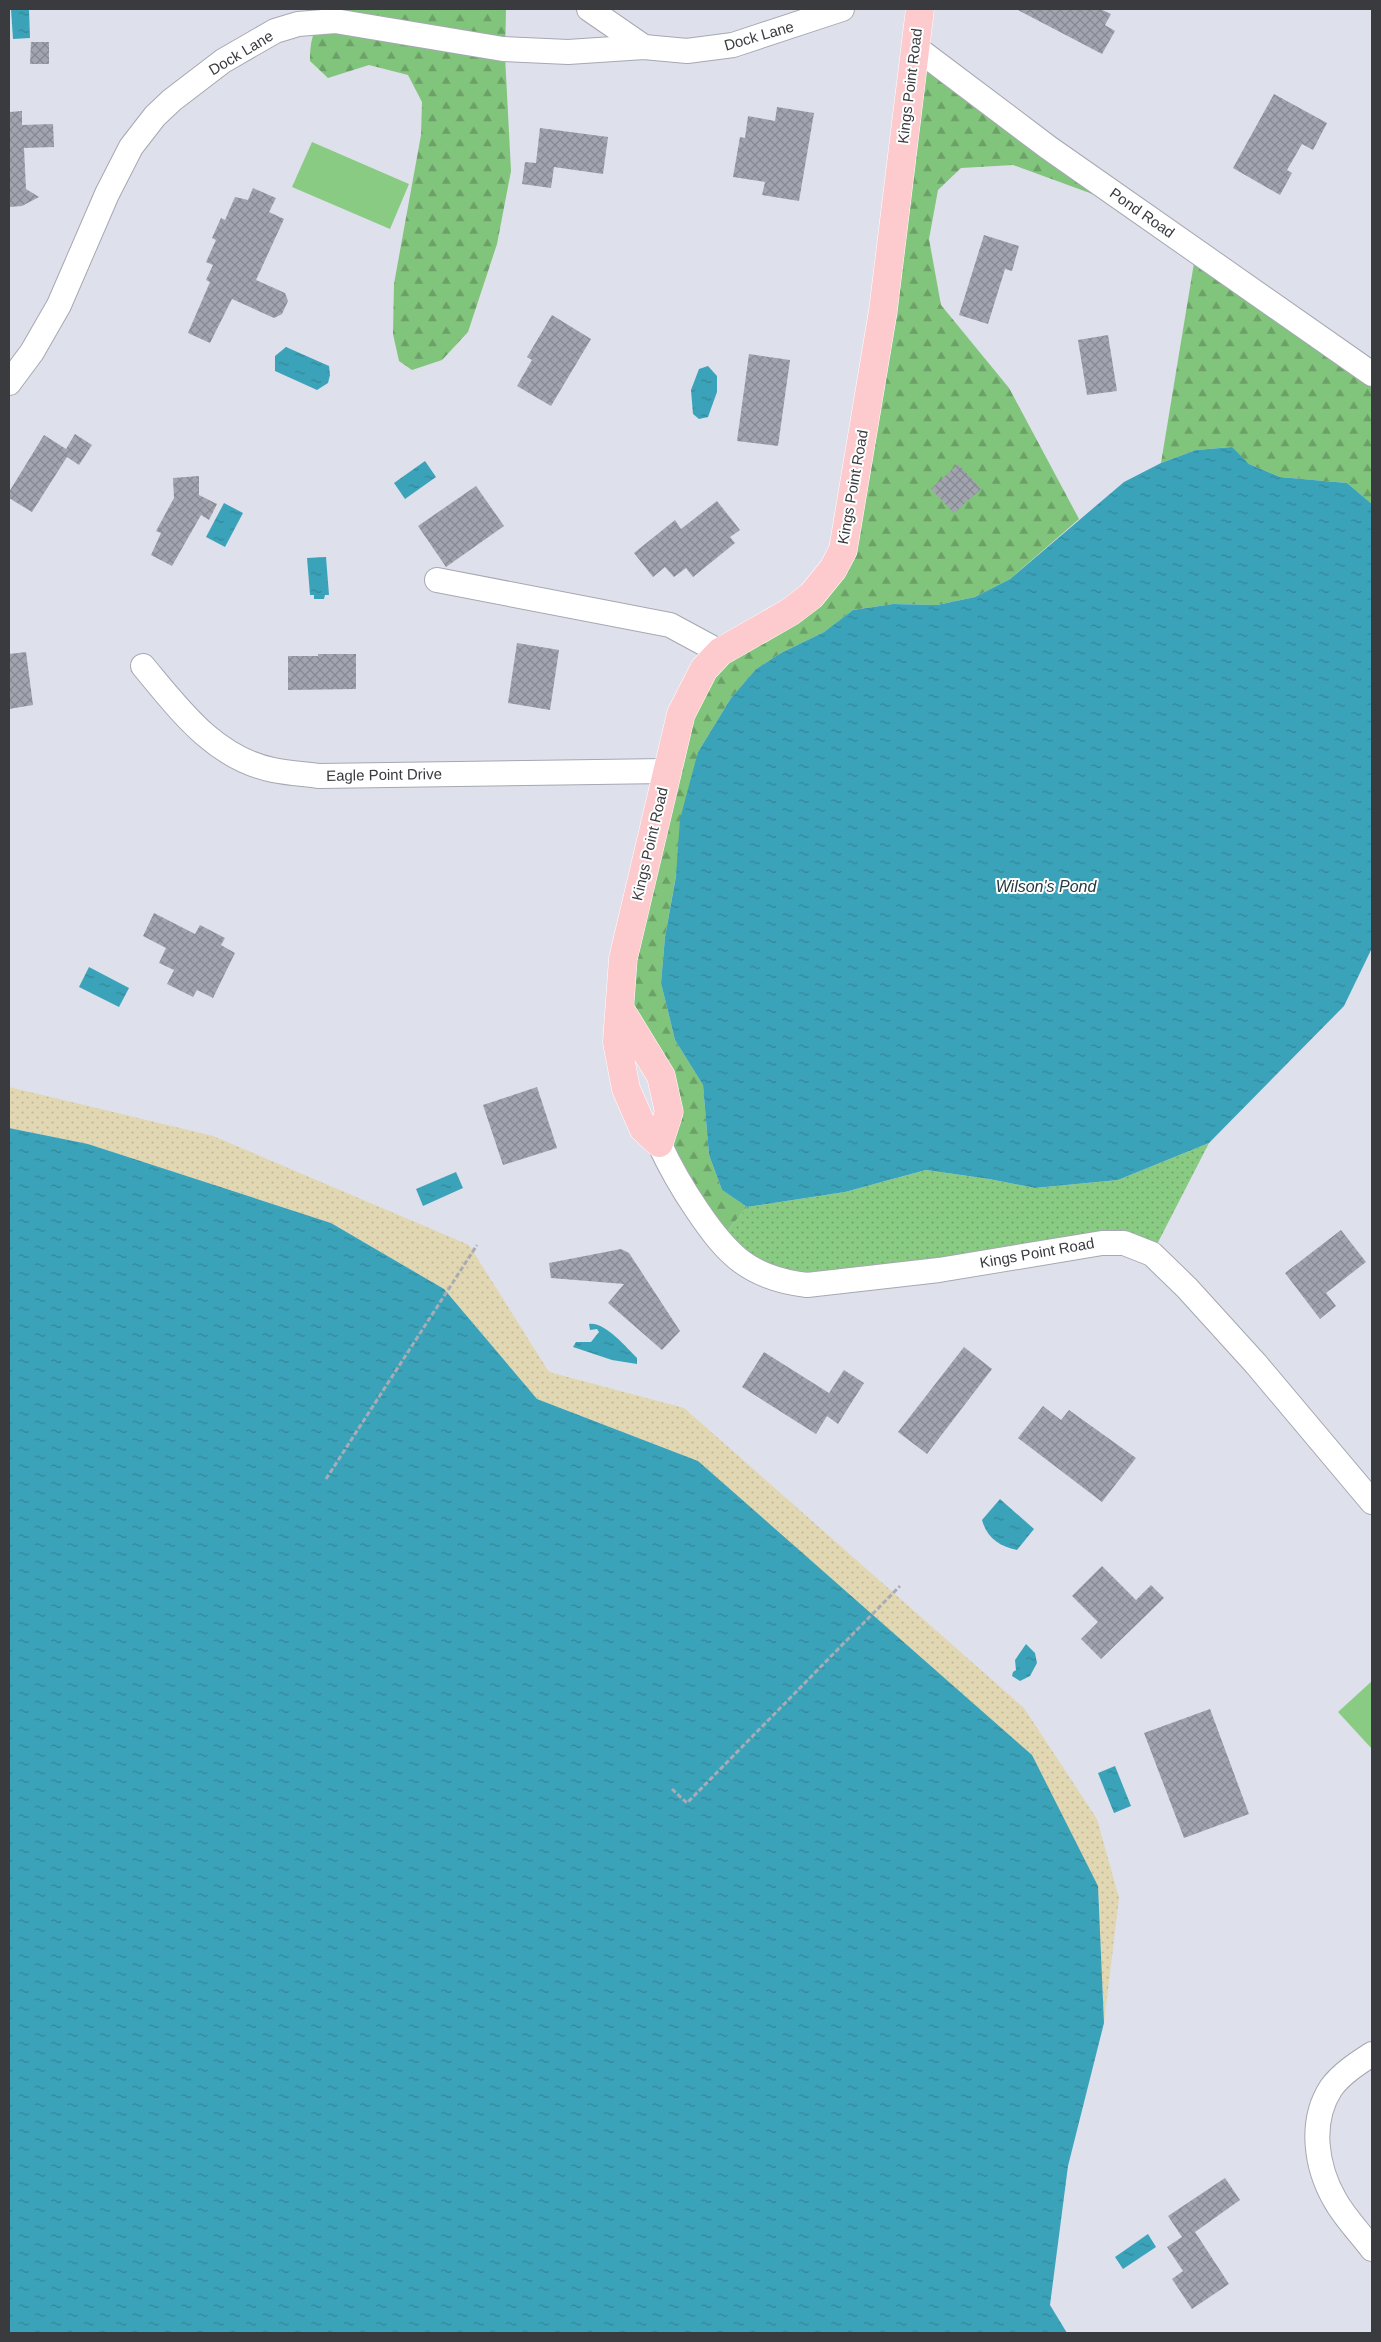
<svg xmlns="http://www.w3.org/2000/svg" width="1381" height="2342" viewBox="0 0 1381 2342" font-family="Helvetica,sans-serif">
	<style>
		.grass { fill: url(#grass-dots) }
		.forest { fill: url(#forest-firs) }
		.sand { fill: url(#sand-dots) }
		.pitch { fill: #8acb84 }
		.water { fill: url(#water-ripples) }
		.building { fill: url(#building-cross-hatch) }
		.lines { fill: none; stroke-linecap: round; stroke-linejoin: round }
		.minor-casing { stroke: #a5a8b2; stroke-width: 26 }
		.major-casing { stroke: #fff; stroke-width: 29 }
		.path { stroke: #aaacb5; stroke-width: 3; stroke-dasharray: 5 2.5; stroke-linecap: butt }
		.minor { stroke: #fff; stroke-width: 24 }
		.major { stroke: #fdcacd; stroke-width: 28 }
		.labels { text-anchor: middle; stroke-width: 4; stroke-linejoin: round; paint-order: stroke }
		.street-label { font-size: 15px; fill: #3a3b3f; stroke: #fff }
		.water-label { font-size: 16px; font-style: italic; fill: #243b41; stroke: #fff }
	</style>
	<defs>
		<pattern id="grass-dots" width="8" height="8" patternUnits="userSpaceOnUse" patternTransform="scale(1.25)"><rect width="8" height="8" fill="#8acb84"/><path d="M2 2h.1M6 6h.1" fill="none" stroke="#72a66d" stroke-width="1.8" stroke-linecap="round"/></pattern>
		<pattern id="forest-firs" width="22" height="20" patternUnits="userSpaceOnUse" patternTransform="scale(1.25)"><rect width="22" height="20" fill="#81c47b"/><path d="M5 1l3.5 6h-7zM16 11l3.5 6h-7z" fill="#6ba066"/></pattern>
		<pattern id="sand-dots" width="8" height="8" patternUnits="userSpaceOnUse" patternTransform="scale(1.25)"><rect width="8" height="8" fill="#e1d7b2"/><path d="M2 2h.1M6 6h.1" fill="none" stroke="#c2b99a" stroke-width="1.8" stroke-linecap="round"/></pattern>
		<pattern id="water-ripples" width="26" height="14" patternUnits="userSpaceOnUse" patternTransform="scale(1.25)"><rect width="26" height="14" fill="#3ba3b9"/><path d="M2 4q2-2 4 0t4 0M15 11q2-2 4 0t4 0" fill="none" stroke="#338698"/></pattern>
		<pattern id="building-cross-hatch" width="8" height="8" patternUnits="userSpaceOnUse" patternTransform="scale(1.25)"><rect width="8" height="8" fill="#a2a5af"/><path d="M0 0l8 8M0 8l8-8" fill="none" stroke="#858890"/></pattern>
	</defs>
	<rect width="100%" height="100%" fill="#dee0eb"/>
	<path class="grass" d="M1209,1143L1152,1254L1124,1243L807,1285L718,1242L747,1207L845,1192L926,1170L989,1179L1035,1188L1118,1180Z"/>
	<g class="forest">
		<path d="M338,9H506L505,56L511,171L497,244L468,332L442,360L412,370L399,361L393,334L394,284L421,135L422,102L408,75L369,65L328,78L310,61C310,35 315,22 338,9Z"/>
		<path d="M915,47L1139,211L1013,165L961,168L938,190L929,239L941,305L1009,388L1079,519L1010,579L975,597L937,605L893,604L853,610L824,632L781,653L756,669L731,698L698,752L665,937L661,983L675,1040L703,1085L709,1155L722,1190L747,1207L718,1242L674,1177L669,1112L637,1034L623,959L704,669L833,569Z"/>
		<path d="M1196,251L1372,374V504L1347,483L1280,477L1249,464L1231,447L1196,450L1161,463Z"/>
	</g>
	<path class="sand" d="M9,1087L213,1136L469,1245L549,1372L684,1408L1024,1708L1097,1819L1119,1898L1104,2023L1098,1886L698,1461L537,1399L444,1289L331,1223L88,1144L9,1128Z"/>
	<g class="pitch">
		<path d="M312,142L409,184L390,229L292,187Z"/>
		<path d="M1372,1681V1749L1338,1712Z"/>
	</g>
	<g class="water">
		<path d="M11,9H29L30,38L13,39Z"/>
		<path d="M286,347L329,366L330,375L328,383L317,390L275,371V356Z"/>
		<path d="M708,366L717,376V392L708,417L699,419L693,414L691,390L699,369Z"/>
		<path d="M1232,447L1249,464L1280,477L1347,483L1372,504V948L1344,1006L1209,1143L1118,1180L1035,1188L989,1179L926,1170L845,1192L747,1207L722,1190L709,1155L703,1085L675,1040L661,983L665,937L676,876L680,819L698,752L731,698L756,669L781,653L824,632L853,610L893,604L937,605L975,597L1010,579L1124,482L1161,463L1196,450Z"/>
		<path d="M425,461L436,477L405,499L394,483Z"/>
		<path d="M224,503L243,513L225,547L206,537Z"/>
		<path d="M326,557L329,595H325L324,599H314V595H310L307,558Z"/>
		<path d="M89,967L129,988L119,1007L79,987Z"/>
		<path d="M9,1128L88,1144L331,1223L444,1289L537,1399L698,1461L1032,1755L1098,1886L1104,2023L1068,2166L1050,2305L1067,2333H9Z"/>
		<path d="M456,1172L463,1188L423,1206L416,1189Z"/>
		<path d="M589,1324C604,1321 627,1348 637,1358V1364L612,1360L573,1347L576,1342H591L599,1332L597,1329L590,1330Z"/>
		<path d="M1000,1499L1034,1529L1017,1550C999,1546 987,1538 982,1520Z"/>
		<path d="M1026,1644L1035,1653L1037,1663L1030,1676L1020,1681L1012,1676L1013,1672L1016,1670L1015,1660Z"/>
		<path d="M1115,1766L1131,1806L1114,1813L1098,1773Z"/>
		<path d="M1148,2234L1156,2247L1123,2269L1115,2257Z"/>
	</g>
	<g class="building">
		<path d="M1016,9H1100L1111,14L1105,25L1115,31L1102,54Z"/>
		<path d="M31,42H49V64H30Z"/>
		<path d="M1274,94L1327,123L1313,150L1302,144L1287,170L1292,173L1280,195L1233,168Z"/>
		<path d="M777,107L814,113L799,201L762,195L765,182L733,177L740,137L745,138L748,116L775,121Z"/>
		<path d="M22,111V125L53,124L54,147L24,148L26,189L39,197L22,206L9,207V112Z"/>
		<path d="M540,128L608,137L603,174L554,167L551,188L522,184L525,162L536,163Z"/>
		<path d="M253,188L276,198L269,212L284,219L256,280L285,293L288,301L282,314L274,318L232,299L210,343L188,333L210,282L206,280L213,265L206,262L216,240L212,238L221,218L225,220L235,197L248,200Z"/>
		<path d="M984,235L1019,246L1012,271L1005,269L988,324L959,315Z"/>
		<path d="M552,315L591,339L551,406L517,386L532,360L527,357Z"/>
		<path d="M1108,335L1117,391L1087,395L1078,340Z"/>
		<path d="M749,354L790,360L778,446L737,441Z"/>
		<path d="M75,434L92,445L79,465L67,457L32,512L9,498V492L44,435L66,449Z"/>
		<path d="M958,464L981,489L954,513L931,489Z"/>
		<path d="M199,476V495L217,504L209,520L201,515L172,566L151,555L161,533L156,531L174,498L173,478Z"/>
		<path d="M476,486L504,526L446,567L418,526Z"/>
		<path d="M717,501L740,530L730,537L735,543L693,577L686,568L674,577L665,567L653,577L634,553L675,520L681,529Z"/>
		<path d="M517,643L559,650L550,710L508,703Z"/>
		<path d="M26,652L33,705L9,709V654Z"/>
		<path d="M318,654H356V689L288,690V656H318Z"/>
		<path d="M154,913L195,934L200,925L225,938L221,945L235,953L213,998L197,990L193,997L167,984L174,970L159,963L166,948L143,936Z"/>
		<path d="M537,1087L557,1148L503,1165L483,1105Z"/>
		<path d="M1341,1230L1366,1262L1326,1293L1336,1306L1320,1319L1285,1273Z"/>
		<path d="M621,1249L629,1253L680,1331L662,1350L608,1303L624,1284L551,1278L549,1263Z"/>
		<path d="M964,1347L992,1369L927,1454L898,1432Z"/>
		<path d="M764,1352L829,1393L844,1370L864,1383L838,1424L827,1416L816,1434L742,1387Z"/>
		<path d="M1043,1406L1061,1420L1069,1410L1136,1458L1102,1502L1018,1438Z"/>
		<path d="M1102,1566L1136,1600L1151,1585L1164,1598L1101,1659L1081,1639L1098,1622L1072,1596Z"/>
		<path d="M1210,1709L1249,1814L1184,1838L1144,1733Z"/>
		<path d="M1225,2178L1240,2200L1195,2232L1229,2284L1192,2309L1172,2279L1183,2271L1167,2247L1182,2237L1168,2216Z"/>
	</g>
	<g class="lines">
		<defs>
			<g id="minor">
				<path d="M589,9L644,47"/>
				<path d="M915,47L1049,148L1372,374"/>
				<path d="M9,383L32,352L59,305L107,194L131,147L155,116L172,100L223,61L275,31L298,24L335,21L503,49L568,52L644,47L687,51L733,45L842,9"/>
				<path d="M437,580L670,625L720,652"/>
				<path d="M143,666C179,709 214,758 273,770C288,773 304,774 319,776L666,771"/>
				<path d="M659,1143C670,1167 682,1188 697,1210C728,1256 750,1278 807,1285L939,1270L1102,1243H1124L1152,1254L1187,1288L1256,1364L1372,1502"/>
				<path d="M1372,2054C1358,2063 1341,2074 1331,2088C1309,2122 1316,2167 1335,2200C1345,2218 1360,2233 1372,2249"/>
			</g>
			<path id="major" d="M620,1009L661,1076L669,1112L659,1143L643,1128L626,1089L617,1042L623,959L681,714L704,669L720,652L790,612L811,596L833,569L843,550L883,311L920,9"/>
		</defs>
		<use href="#minor" class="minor-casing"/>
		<use href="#major" class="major-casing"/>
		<g class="path">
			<path d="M326,1479L477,1245"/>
			<path d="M672,1789L687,1803L900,1586"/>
		</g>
		<use href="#minor" class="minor"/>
		<use href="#major" class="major"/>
	</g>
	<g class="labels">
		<g class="street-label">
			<text transform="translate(759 36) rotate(-16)" y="5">Dock Lane</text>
			<text transform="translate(241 53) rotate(-31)" y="5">Dock Lane</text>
			<text transform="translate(910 86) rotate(-83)" y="5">Kings Point Road</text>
			<text transform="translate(1142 213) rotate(35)" y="5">Pond Road</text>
			<text transform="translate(853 487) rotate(-80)" y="5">Kings Point Road</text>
			<text transform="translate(384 775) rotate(-1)" y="5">Eagle Point Drive</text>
			<text transform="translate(650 844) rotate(-77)" y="5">Kings Point Road</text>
			<text transform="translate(1037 1253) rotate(-10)" y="5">Kings Point Road</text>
		</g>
		<g class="water-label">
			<text x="1046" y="892">Wilson's Pond</text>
		</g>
	</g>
	<rect width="1381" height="2342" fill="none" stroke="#3a3b3f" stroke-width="20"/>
</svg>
